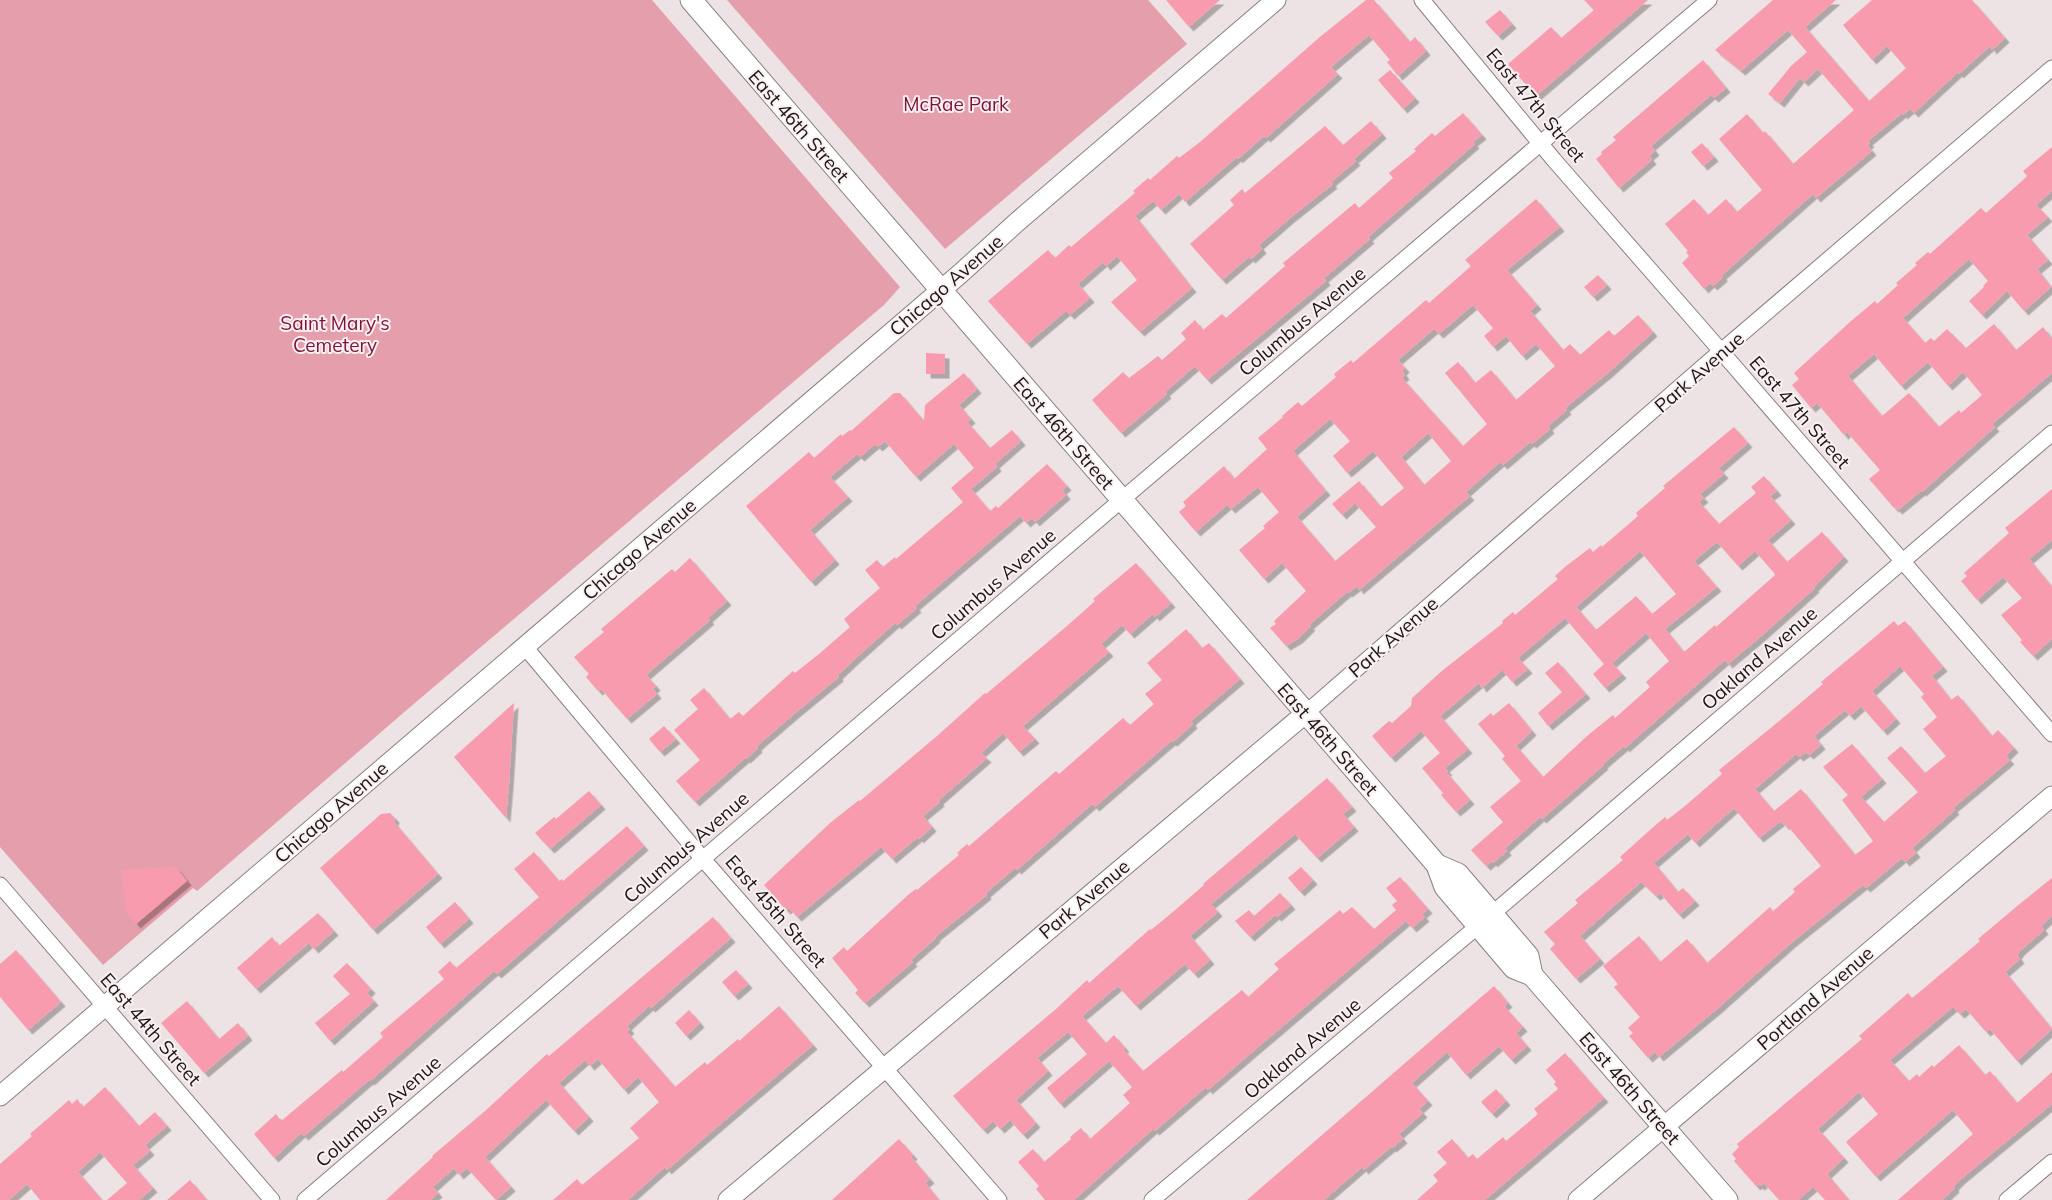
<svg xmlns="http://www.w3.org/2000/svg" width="2052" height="1200" viewBox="0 0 2052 1200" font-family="Mulish,sans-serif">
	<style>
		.green { fill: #e59fac }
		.building { fill: #f99bae; fill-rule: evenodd; filter: url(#shadow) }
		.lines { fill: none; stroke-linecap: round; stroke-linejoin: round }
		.minor-casing { stroke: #897f80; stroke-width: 17 }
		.tertiary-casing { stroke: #897f80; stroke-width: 21 }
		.secondary-casing { stroke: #897f80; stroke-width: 23 }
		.minor { stroke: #fff; stroke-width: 15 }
		.tertiary { stroke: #fff; stroke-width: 19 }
		.secondary { stroke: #fff; stroke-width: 21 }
		.labels { text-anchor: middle; stroke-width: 4; stroke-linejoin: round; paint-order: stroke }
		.park-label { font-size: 19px; fill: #7f1038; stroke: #fbf0f1 }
		.street-label { font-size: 19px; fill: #191616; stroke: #fbf0f1 }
	</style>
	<defs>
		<filter id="shadow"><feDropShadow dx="4.5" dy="4.5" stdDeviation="0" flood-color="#0004"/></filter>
	</defs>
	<rect width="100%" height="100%" fill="#ede2e4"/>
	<g class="green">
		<path d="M0,0H652L900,287L884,305L409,708L197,891L193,888L103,965L0,847Z"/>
		<path d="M727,0H1148L1187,44L945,249Z"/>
	</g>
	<g class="building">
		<path d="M1166,0H1220L1189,27Z"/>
		<path d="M1366,0H1374L1410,42L1415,37L1426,51L1398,76L1387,62L1390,60L1369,35L1331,67L1338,74L1266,138L1264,136L1238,159L1237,157L1185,202L1179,194L1161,210L1153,201L1135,216L1192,288L1140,332L1111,302L1137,280L1117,256L1106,266L1103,262L1078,284L1090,298L1070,315L1066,311L1027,344L988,301L1048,250L1055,258L1069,245L1071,247L1135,193L1133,191L1148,178L1150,180L1177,156L1179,158L1200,142L1321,36Z"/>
		<path d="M1584,0H1648L1536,96L1508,64L1551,27L1561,38L1594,10Z"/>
		<path d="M1773,0H1836L1805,27L1869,101L1906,68L1887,46L1872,60L1843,25L1872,0H1972L2005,38L1992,50L1990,46L1959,74L1958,72L1914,113L1910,109L1903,115L1902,113L1868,141L1870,143L1867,145L1872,151L1816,198L1813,194L1722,275L1723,277L1713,286L1710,283L1704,289L1682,263L1689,256L1686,252L1688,251L1665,224L1694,199L1708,215L1726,199L1737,212L1762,190L1719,139L1747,114L1763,133L1765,131L1793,164L1854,110L1818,69L1804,82L1800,78L1780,103L1768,94L1791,66L1807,52L1788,30L1741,71L1715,50Z"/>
		<path d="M1500,10L1512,24L1498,36L1485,22Z"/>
		<path d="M1703,60L1726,88L1714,98L1711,95L1651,146L1655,151L1649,156L1652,160L1619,188L1596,159L1602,154L1601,152L1616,140L1613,137Z"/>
		<path d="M1390,70L1415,98L1403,109L1378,80Z"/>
		<path d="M1463,113L1482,135L1473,142L1475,144L1368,237L1370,239L1324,278L1326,281L1207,380L1195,366L1165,392L1167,394L1121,433L1092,400L1123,372L1129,378L1158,356L1162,360L1186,339L1181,333L1195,320L1203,330L1222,314L1226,318L1285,266L1283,263L1355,203L1359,208L1393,178L1389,173L1416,151L1414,149L1432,133L1435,136Z"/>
		<path d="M1371,121L1382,134L1354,159L1356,161L1331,182L1333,184L1290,218L1259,245L1262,249L1251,259L1249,257L1222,280L1190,244L1234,205L1230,200L1242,189L1245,193L1325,126L1343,145Z"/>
		<path d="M1702,143L1714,157L1703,166L1691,152Z"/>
		<path d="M2052,147V191L2036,205L2048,217L2027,235L2048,260L2037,269L2051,287L2024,311L2007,291L1982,315L1969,301L1984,287L1983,286L1988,281L1969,259L1903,318L1925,343L1931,338L1934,341L1947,329L1966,348L1994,324L2016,350L2043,327L2052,339V373L1992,424L1995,427L1922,492L1921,491L1898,510L1895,507L1894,508L1869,479L1880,470L1847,432L1844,435L1817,403L1811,408L1792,385L1799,379L1794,373L1851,321L1875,301L1877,304L1898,285L1896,283L1917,265L1915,263L1928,252L1930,254L1981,208L1986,213L2023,180L2027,176L2023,171ZM1874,354L1901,386L1928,362L1948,386L1963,372L1982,395L1961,413L1959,410L1939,427L1909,393L1882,416L1848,376Z"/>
		<path d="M1536,199L1560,227L1507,270L1537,305L1530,311L1563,350L1570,344L1580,355L1609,330L1614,336L1638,315L1653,332L1609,372L1565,408L1567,410L1548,426L1550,429L1532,444L1530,442L1503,465L1500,462L1466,492L1470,496L1458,506L1359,590L1357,586L1348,593L1347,592L1309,625L1311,626L1298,639L1286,646L1270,628L1276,624L1274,621L1306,591L1282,563L1264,579L1239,550L1265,528L1263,526L1279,512L1258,487L1231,509L1227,505L1196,532L1179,512L1186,506L1183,502L1224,466L1234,479L1267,449L1258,438L1283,417L1282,416L1298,402L1302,406L1336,377L1334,374L1351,360L1353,363L1426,300L1429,303L1471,266L1465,260ZM1473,305L1493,328L1484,336L1493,347L1506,336L1522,356L1536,344L1555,366L1516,400L1491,370L1475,383L1458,362L1445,373L1487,424L1463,446L1402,378L1405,375L1402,371L1405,368L1398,360L1434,329L1439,334ZM1330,419L1350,441L1333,456L1347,473L1373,451L1404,488L1381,507L1359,481L1332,504L1342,515L1355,503L1376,527L1335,561L1297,517L1326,491L1293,451ZM1428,433L1451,461L1424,485L1401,457Z"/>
		<path d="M1598,275L1607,285L1593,297L1584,287Z"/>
		<path d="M926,353L945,354V374H926Z"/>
		<path d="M964,373L977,389L959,405L971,419L967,422L990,448L1012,430L1021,441L995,464L997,467L971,489L990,511L996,506L998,508L1047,464L1067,486L1062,490L1066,495L1035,522L1032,518L1026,523L1020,516L915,606L917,608L897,625L895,623L857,657L838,675L839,677L794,714L757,746L758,748L746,759L745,758L695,802L676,781L700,760L674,730L698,709L690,700L704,688L730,719L739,712L743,716L793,671L795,673L819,654L850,627L844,619L880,588L865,570L877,560L883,567L895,557L896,559L963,502L951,488L974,468L954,444L916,477L885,441L878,447L875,444L860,457L857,454L830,477L848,497L810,530L835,560L811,582L746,506L809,452L814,458L841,434L842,436L850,430L851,431L894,393H900L924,421L925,405Z"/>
		<path d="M1734,427L1748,443L1719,468L1724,474L1700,494L1704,498L1699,502L1719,524L1756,493L1751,487L1764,476L1777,491L1770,496L1791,520L1768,540L1787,562L1822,532L1844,557L1814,587L1815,588L1759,638L1728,664L1725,660L1625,748L1624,746L1603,764L1604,765L1542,819L1540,817L1505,848L1507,851L1493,863L1492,861L1486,866L1471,850L1503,822L1490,807L1521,781L1502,759L1505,756L1478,724L1491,713L1493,716L1509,703L1532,731L1516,746L1543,777L1587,736L1613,715L1615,718L1650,687L1646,682L1669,661L1646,633L1612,663L1622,674L1605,688L1593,674L1604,664L1565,618L1518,658L1528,669L1512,682L1503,671H1501L1482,688L1479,683L1445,712L1440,716L1468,749L1445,768L1448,771L1446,772L1470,800L1456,812L1441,795L1443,793L1422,768L1440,753L1421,731L1391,758L1372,736L1389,721L1392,723L1411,706L1412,698L1443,670L1503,623L1502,621L1513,612L1515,615L1558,579L1555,576L1566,566L1590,548L1593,552L1601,545L1602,547L1638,516L1636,513L1665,488L1663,486ZM1717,542L1738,566L1755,551L1775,574L1774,576L1716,627L1715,625L1684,652L1665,629L1717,587L1694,561ZM1640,551L1676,594L1652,614L1636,596L1596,630L1576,607Z"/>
		<path d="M2052,489V540L2029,559L2052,587V639L2033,656L2020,642L2022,640L2001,615L2022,598L2003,577L1977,600L1961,581L1967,576L1964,573L2009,533L2005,528Z"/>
		<path d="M690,558L727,601L708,618L710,620L646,675L656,686L653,689L657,694L627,719L601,689L598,691L586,677L589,674L574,657L604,632L601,629L672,569L675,572Z"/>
		<path d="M1136,563L1171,603L1155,617L1153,614L1130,634L1122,625L1101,644L1109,652L1023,726L1035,739L1019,752L1003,733L981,753L987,758L939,800L940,802L923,816L932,827L919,839L918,837L892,859L881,847L797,917L789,908L786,910L764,885L830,823L859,800L860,801L937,736L985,693L986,694L1067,626L1095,601L1093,599Z"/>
		<path d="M1894,621L1898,626L1905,621L1943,667L1932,676L1951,700L1958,695L1992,736L1998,730L2014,748L2006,756L2010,760L1953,808L1955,810L1912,848L1916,853L1905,862L1902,858L1866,888L1863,885L1791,943L1717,1009L1659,1057L1655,1052L1648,1058L1629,1036L1633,1033L1628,1028L1640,1017L1614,987L1618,984L1603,966L1639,936L1660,962L1687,939L1707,963L1770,907L1773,911L1795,892L1793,889L1821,866L1786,824L1785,826L1781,821L1759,838L1734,808L1695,843L1688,834L1654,863L1678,892L1683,888L1695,901L1679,915L1660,893L1656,896L1641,882L1580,936L1600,959L1576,979L1550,949L1555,944L1544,932L1578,903L1575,900L1623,860L1620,857L1650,830L1665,817L1667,820L1685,806L1722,774L1719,770L1778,722L1823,684L1821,682ZM1900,666L1924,694L1921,697L1937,717L1923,729L1946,756L1925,773L1901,746L1887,758L1918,792L1884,822L1861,797L1882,779L1852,744L1823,767L1848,795L1842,800L1873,841L1855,855L1801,789L1774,811L1755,789L1796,754L1799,757L1806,752L1809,755L1821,745L1814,736L1845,710L1850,716L1861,706L1883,731L1896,719L1872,691Z"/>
		<path d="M1186,629L1202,648L1209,643L1240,679L1191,721L1193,724L1173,742L1171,741L1095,807L1092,804L1017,870L1015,868L986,893L987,895L935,937L936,938L911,960L913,962L865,1003L855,993L858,990L832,958L844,947L847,951L908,895L916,889L917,890L959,855L957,853L967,844L969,846L1056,771L1059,774L1123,718L1130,725L1154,704L1145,694L1162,680L1147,663Z"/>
		<path d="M1558,662L1586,694L1548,726L1538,713L1562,692L1545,673Z"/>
		<path d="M514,703L509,784L506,818L454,757Z"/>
		<path d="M664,726L676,739L660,752L649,739Z"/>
		<path d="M1327,778L1352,807L1343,814L1354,827L1317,858L1295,834L1211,904L1218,912L1190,936L1210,960L1194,974L1185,964L1136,1006L1118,986L1082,1016L1106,1043L1114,1035L1125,1048L1123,1049L1143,1071L1242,990L1248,997L1279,969L1274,964L1340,910L1343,914L1352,907L1374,929L1396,910L1392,905L1397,901L1386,888L1400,877L1428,909L1422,914L1425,917L1412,928L1406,921L1208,1090L1206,1087L1155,1131L1153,1129L1074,1200H1045L1036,1189L1039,1186L1018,1162L1033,1149L1044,1162L1071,1139L1070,1137L1081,1128L1090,1139L1130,1103L1123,1095L1132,1087L1109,1061L1060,1104L1047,1088L1087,1054L1068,1032L1037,1058L1048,1071L1016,1100L1036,1123L1023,1135L1010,1120L1000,1129L993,1121L983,1130L953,1096L1056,1009L1087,980L1089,983L1150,929L1151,930L1174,911L1204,885L1203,884Z"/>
		<path d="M589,791L601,805L550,849L535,833L554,817L556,819Z"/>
		<path d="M390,813L395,818L394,822L438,874L373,930L320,868L381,814Z"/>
		<path d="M627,826L644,846L497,974L494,971L370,1081L369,1080L304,1136L301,1133L274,1158L254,1134L276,1114L281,1121L342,1070L343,1072L383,1037L380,1033L444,979L438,972L450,961L456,968L539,897L514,869L534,852L559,881L562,879L563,881Z"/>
		<path d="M176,867L187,881L136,924L126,911L121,870Z"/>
		<path d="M1301,867L1313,880L1300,892L1288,878Z"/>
		<path d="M2052,878V916L2041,926L2044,930L2020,951L2017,955L2020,959L2005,972L2052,1029L2017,1061L1990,1029L1986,1032L1966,1009L1960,1014L1953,1007L1890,1060L1909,1081L1917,1074L1919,1077L1932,1065L1934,1067L1959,1045L1985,1075L1990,1071L2017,1103L2052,1072V1104L1961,1179L1954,1186L1955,1188L1942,1200H1898L1973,1134L1953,1110L1876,1177L1846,1142L1878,1114L1859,1092L1818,1129L1844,1158L1827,1174L1849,1200H1825L1813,1187L1798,1200H1779L1764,1183L1760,1186L1758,1184L1756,1186L1734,1161L1736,1159L1732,1154L1739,1147L1737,1144L1862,1039L1859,1036L1908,993L1912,998L1922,990L1980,941L1978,939L2022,902Z"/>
		<path d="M1280,893L1291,905L1277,917L1275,915L1250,937L1235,921L1249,910L1254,916Z"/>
		<path d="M455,902L469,919L440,944L426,927Z"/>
		<path d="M318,913L334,931L314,949L309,943L256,989L237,968L272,937L279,946Z"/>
		<path d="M713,917L731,938L651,1008L649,1006L627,1026L630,1029L627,1032L675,1087L705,1062L707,1065L738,1039L739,1041L779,1006L813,1045L793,1062L667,1170L665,1167L628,1200H553L577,1179L582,1185L639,1138L630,1128L659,1102L638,1077L624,1090L598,1059L590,1066L585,1060L559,1083L589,1117L574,1131L546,1100L485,1157L511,1187L496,1200L467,1168L459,1175L454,1168L433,1187L438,1193L430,1200H386L433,1157L432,1156L485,1111L547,1054L549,1056L582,1028Z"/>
		<path d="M16,950L61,1002L28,1030L0,997V964Z"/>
		<path d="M347,963L371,989L367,993L374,1001L330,1041L315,1023L350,994L333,976Z"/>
		<path d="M736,970L748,984L734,996L722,982Z"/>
		<path d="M1494,986L1508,1003L1504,1006L1523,1027L1516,1033L1527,1046L1511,1060L1499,1046L1466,1075L1447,1052L1412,1083L1428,1101L1419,1109L1423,1113L1399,1134L1403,1139L1392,1148L1391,1147L1364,1170L1362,1167L1324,1200H1247Z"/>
		<path d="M187,1001L219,1039L238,1023L248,1036L204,1073L161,1023Z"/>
		<path d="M689,1010L700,1023L686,1036L675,1023Z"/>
		<path d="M1565,1053L1604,1098L1485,1200H1417L1438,1181L1433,1175L1447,1163L1437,1152L1452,1139L1468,1158L1473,1154L1477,1159L1503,1137L1506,1141L1538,1114L1534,1109L1558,1089L1554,1084L1556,1082L1546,1070Z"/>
		<path d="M105,1087L139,1126L155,1112L167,1126L145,1145L150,1151L133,1165L153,1188L139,1200H107L127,1183L100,1152L78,1172L102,1200H40L27,1184L9,1200H0V1164L32,1136L30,1134L69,1100L72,1104L77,1099L83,1107Z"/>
		<path d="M1496,1089L1506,1101L1492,1114L1481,1102Z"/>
		<path d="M899,1139L913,1155L911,1157L930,1179L925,1183L939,1200H832Z"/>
		<path d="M190,1180L207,1200H167Z"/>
	</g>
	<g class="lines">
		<defs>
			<g id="minor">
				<path d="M1422,0L1554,160L1701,328L2052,734"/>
				<path d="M525,647L703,859L999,1200"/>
				<path d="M1306,713L1705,365L2052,68"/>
				<path d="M0,885L272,1200"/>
				<path d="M1492,914L2052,433"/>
				<path d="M305,1200L1105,514L1709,0"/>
				<path d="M1152,1200L1478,926"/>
				<path d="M2007,1200L2052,1162"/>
			</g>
			<g id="tertiary">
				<path d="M0,1096L961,273L1017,222L1276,0"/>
				<path d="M728,1200L1306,713"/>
				<path d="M1578,1200L2052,796"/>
			</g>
			<g id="secondary">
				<path d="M691,0L1437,865L1445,887L1514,968L1532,975L1727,1200"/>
				<path d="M1437,865L1458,874L1505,929L1528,956L1532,975"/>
			</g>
		</defs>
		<use href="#minor" class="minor-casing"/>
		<use href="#tertiary" class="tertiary-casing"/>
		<use href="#secondary" class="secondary-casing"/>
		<use href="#minor" class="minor"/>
		<use href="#tertiary" class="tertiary"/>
		<use href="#secondary" class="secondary"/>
	</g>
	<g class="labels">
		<g class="park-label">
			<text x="956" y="111">McRae Park</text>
			<text x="335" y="330">Saint Mary's<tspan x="335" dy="22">Cemetery</tspan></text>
		</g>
		<g class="street-label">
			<text transform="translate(1536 105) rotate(50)" y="7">East 47th Street</text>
			<text transform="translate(799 126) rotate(49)" y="7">East 46th Street</text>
			<text transform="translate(946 285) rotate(-41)" y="7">Chicago Avenue</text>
			<text transform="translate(1302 321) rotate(-40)" y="7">Columbus Avenue</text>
			<text transform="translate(1699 372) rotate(-41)" y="7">Park Avenue</text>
			<text transform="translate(1800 412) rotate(49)" y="7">East 47th Street</text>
			<text transform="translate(1064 433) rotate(49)" y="7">East 46th Street</text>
			<text transform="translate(639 549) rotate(-41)" y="7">Chicago Avenue</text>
			<text transform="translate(993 584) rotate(-41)" y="7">Columbus Avenue</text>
			<text transform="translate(1393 637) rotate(-41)" y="7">Park Avenue</text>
			<text transform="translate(1759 658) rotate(-41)" y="7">Oakland Avenue</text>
			<text transform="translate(1328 739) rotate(49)" y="7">East 46th Street</text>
			<text transform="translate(331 812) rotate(-41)" y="7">Chicago Avenue</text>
			<text transform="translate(686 847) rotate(-41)" y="7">Columbus Avenue</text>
			<text transform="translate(1084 899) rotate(-40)" y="7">Park Avenue</text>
			<text transform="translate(776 911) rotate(49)" y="7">East 45th Street</text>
			<text transform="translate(1815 998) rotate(-41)" y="7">Portland Avenue</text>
			<text transform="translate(151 1029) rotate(49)" y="7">East 44th Street</text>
			<text transform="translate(1302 1048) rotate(-40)" y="7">Oakland Avenue</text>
			<text transform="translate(1630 1088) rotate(49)" y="7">East 46th Street</text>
			<text transform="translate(378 1111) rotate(-41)" y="7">Columbus Avenue</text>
		</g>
	</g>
</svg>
